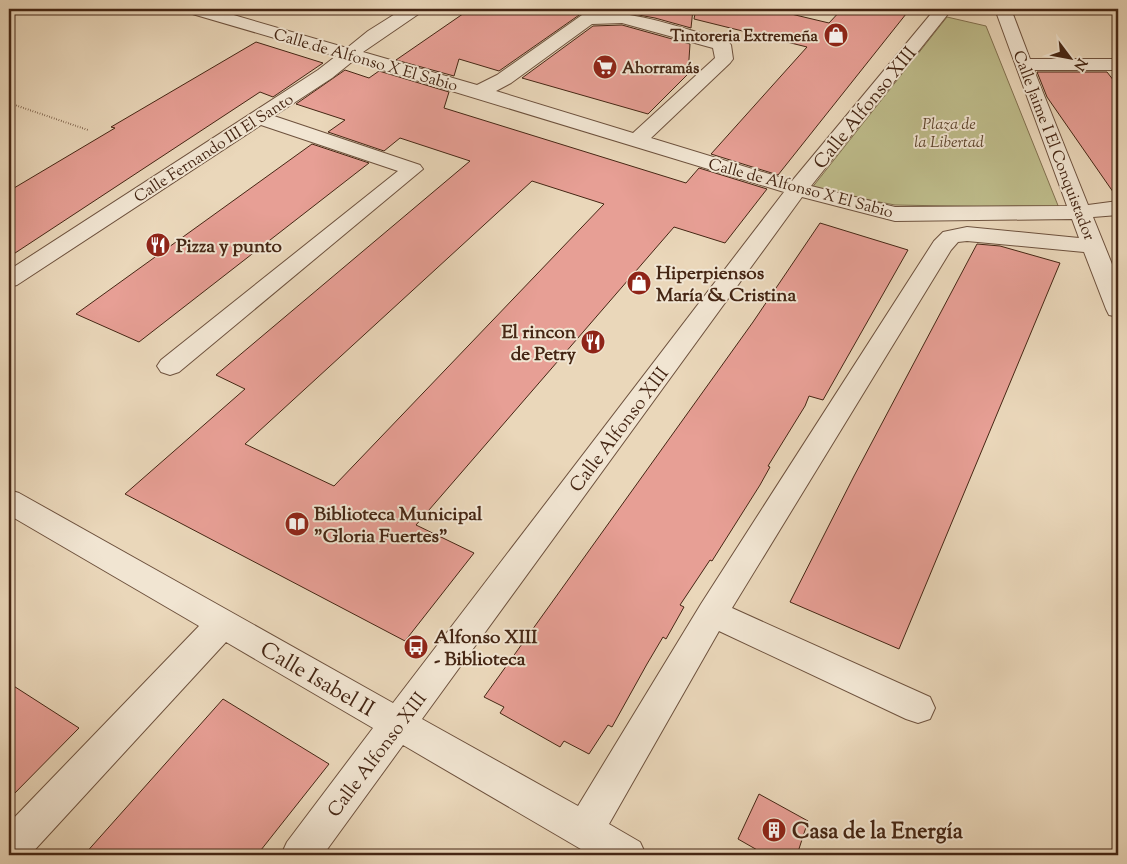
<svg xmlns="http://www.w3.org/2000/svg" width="1127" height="864" viewBox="0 0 1127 864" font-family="'Sorts Mill Goudy',serif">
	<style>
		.green { fill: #bebc8b; stroke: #827150 }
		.building { fill: #e79f95; stroke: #452614; fill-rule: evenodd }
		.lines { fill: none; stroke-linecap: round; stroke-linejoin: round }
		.minor-casing { stroke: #6e523e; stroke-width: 2 }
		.path { stroke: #452614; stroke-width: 2; stroke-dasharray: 0.5 2; stroke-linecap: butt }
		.minor { fill: #f1e5d2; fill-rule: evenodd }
		.labels { text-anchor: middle; stroke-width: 4; stroke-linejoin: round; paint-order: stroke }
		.far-poi-label { font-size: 16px; font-weight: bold; fill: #452614; stroke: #f1e5d2; text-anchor: end }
		.far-street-label { font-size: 16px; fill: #452614; stroke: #f1e5d2 }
		.far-park-label { font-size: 16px; font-style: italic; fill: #5d442c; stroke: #f1e5d2 }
		.street-label { font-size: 19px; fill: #452614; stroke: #f1e5d2 }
		.poi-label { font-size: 19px; font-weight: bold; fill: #452614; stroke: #f1e5d2; text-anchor: start }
		.near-street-label { font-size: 22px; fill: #452614; stroke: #f1e5d2 }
		.near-poi-label { font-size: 22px; font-weight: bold; fill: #452614; stroke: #f1e5d2; text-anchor: start }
	</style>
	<rect width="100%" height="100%" fill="#ead7ba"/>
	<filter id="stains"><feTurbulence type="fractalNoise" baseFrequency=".004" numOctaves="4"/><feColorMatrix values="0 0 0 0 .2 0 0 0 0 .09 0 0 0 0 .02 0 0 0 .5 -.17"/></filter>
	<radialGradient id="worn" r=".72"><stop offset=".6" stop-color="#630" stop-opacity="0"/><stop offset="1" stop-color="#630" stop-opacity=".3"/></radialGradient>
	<path class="green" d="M947,17L986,26L1059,208L895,205L811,189Z"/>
	<g class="building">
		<path d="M470,9H693L691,28L655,18L617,11L582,13L499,71L459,59L454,76L396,60Z"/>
		<path d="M696,9H770L829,23L842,9H910L778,175L711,154L807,47L694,19Z"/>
		<path d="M622,25L690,44L688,74L648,114L522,78L593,26Z"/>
		<path d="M256,42L323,63L273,97L260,92L9,257V191L115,128L111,127Z"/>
		<path d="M345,70L369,78L379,71L449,92L444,108L686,183L699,168L767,189L725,243L674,227L416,525L474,553L405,641L125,494L245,389L216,375L470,161L400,138L384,151L328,132L345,120L296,104ZM532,181L604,204L334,486L245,444Z"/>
		<path d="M1037,72H1107L1118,86V199L1047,97Z"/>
		<path d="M312,144L369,163L139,342L76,314Z"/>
		<path d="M820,223L908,250L823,400L809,396L805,406L768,466L770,467L760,485L712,561L710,560L680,605L684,607L666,639L663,637L647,664L612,727L608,725L589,754L564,741L560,747L500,713L504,707L484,697L753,322Z"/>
		<path d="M977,244L1000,246L1060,263L899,649L790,602L854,476Z"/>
		<path d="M9,683L79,728L9,799Z"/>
		<path d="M223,699L329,764L257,855H84Z"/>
		<path d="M759,794L808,821L797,855H766L738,839Z"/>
	</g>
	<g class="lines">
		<defs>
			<path id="minor" d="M187,9H213L347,48L368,31L403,9H422L420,13L363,52L477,85L497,75L582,15C624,5 686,30 728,41L731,45L733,59L730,63L651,138L792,181L935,9H952L811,186L895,207L1067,206L995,9H1011L1030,59H1118V70H1034L1088,205L1118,201V215L1093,217L1118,279V317L1109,315L1106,309L1084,252L967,241L958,242L951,250L732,608L930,697L935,708L930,719L918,723L906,719L719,631L609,824L640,842L646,855H591L403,745L323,855H281L287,842L373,728L226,642L30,855H9V823L199,626L9,515V490L19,493L393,703L784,192L353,61L332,78L274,116L420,165L423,169L179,372L170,375L161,372L157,366L161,360L398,171L261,125L17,285L9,287V270L318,70L336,56L189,13ZM622,23L713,48L715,58L633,133L496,91L511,83L592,24ZM802,197L895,221L1072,219L1079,238L967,227L943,232L934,241L701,604L578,806L422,719Z"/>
		</defs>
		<use href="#minor" class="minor-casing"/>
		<path class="path" d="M9,103L88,130"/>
		<use href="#minor" class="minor"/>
	</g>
	<defs>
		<symbol id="shop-disc" viewBox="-11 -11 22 22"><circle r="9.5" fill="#8f2418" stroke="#f1e5d2"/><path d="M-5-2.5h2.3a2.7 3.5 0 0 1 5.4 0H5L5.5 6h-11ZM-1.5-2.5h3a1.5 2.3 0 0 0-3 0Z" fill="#fff"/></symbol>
		<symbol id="supermarket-disc" viewBox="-11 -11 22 22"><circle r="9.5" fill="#8f2418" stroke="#f1e5d2"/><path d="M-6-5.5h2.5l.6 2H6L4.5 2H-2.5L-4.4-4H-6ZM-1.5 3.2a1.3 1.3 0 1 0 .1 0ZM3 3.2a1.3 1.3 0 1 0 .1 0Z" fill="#fff"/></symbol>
		<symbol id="restaurant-disc" viewBox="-11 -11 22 22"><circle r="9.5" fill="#8f2418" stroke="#f1e5d2"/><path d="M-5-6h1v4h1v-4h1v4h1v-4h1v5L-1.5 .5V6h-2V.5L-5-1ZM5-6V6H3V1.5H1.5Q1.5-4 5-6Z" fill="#fff"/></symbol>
		<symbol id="library-disc" viewBox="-11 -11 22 22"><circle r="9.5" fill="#8f2418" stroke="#f1e5d2"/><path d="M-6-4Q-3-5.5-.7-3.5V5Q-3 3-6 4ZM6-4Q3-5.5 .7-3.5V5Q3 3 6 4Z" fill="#fff"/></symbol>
		<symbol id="bus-disc" viewBox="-11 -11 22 22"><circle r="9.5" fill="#8f2418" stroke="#f1e5d2"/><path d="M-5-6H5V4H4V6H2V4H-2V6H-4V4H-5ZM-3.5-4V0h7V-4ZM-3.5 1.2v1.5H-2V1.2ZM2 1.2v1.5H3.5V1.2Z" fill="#fff"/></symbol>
		<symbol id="building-disc" viewBox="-11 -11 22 22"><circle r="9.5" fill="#8f2418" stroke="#f1e5d2"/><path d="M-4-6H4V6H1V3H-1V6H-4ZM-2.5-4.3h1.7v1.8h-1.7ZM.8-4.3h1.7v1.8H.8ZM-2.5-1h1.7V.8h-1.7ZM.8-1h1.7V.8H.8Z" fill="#fff"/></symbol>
	</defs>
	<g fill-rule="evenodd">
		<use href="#shop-disc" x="822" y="21" width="28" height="28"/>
		<use href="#supermarket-disc" x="591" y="53" width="28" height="28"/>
		<use href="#restaurant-disc" x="144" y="231" width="28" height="28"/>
		<use href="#shop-disc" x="625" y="269" width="28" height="28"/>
		<use href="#restaurant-disc" x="579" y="328" width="28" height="28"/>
		<use href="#library-disc" x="283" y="510" width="28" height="28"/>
		<use href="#bus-disc" x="402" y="633" width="28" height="28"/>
		<use href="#building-disc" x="760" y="816" width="28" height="28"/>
	</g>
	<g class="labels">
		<g class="far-poi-label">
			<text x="818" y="41">Tintoreria Extremeña</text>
			<text x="622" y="73" text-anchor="start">Ahorramás</text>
		</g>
		<g class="far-street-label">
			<text transform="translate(366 59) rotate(16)" y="6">Calle de Alfonso X El Sabio</text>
			<text transform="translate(1055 145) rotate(69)" y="6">Calle Jaime I El Conquistador</text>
			<text transform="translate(213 147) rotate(-33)" y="6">Calle Fernando III El Santo</text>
			<text transform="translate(801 187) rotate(15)" y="6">Calle de Alfonso X El Sabio</text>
		</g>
		<g class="far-park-label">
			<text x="949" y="129">Plaza de<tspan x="949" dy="18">la Libertad</tspan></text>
		</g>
		<g class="street-label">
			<text transform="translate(864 107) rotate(-51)" y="7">Calle Alfonso XIII</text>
			<text transform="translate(618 429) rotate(-53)" y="7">Calle Alfonso XIII</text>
			<text transform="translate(376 754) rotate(-53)" y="7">Calle Alfonso XIII</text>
		</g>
		<g class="poi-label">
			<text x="176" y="252">Pizza y punto</text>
			<text x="656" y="279">Hiperpiensos<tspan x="656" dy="22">María &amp; Cristina</tspan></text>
			<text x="576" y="338" text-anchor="end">El rincon<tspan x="576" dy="22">de Petry</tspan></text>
			<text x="314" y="520">Biblioteca Municipal<tspan x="314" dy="22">"Gloria Fuertes"</tspan></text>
			<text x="434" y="643">Alfonso XIII<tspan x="434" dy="22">- Biblioteca</tspan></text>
		</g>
		<g class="near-street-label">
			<text transform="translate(318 678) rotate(30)" y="8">Calle Isabel II</text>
		</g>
		<g class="near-poi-label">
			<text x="792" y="838">Casa de la Energía</text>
		</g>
	</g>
	<rect width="1127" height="864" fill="none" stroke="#ead7ba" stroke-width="30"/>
	<rect x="10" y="10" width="1107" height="844" fill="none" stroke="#452614" stroke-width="2.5"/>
	<rect x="15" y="15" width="1097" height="834" fill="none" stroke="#452614"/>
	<g transform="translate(1070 58) rotate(122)" stroke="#f1e5d2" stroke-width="4" paint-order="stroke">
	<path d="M0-4L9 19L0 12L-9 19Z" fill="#452614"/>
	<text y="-8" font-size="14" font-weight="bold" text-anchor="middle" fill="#452614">N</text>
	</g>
	<rect width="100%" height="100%" filter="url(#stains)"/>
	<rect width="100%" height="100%" fill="url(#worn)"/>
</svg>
